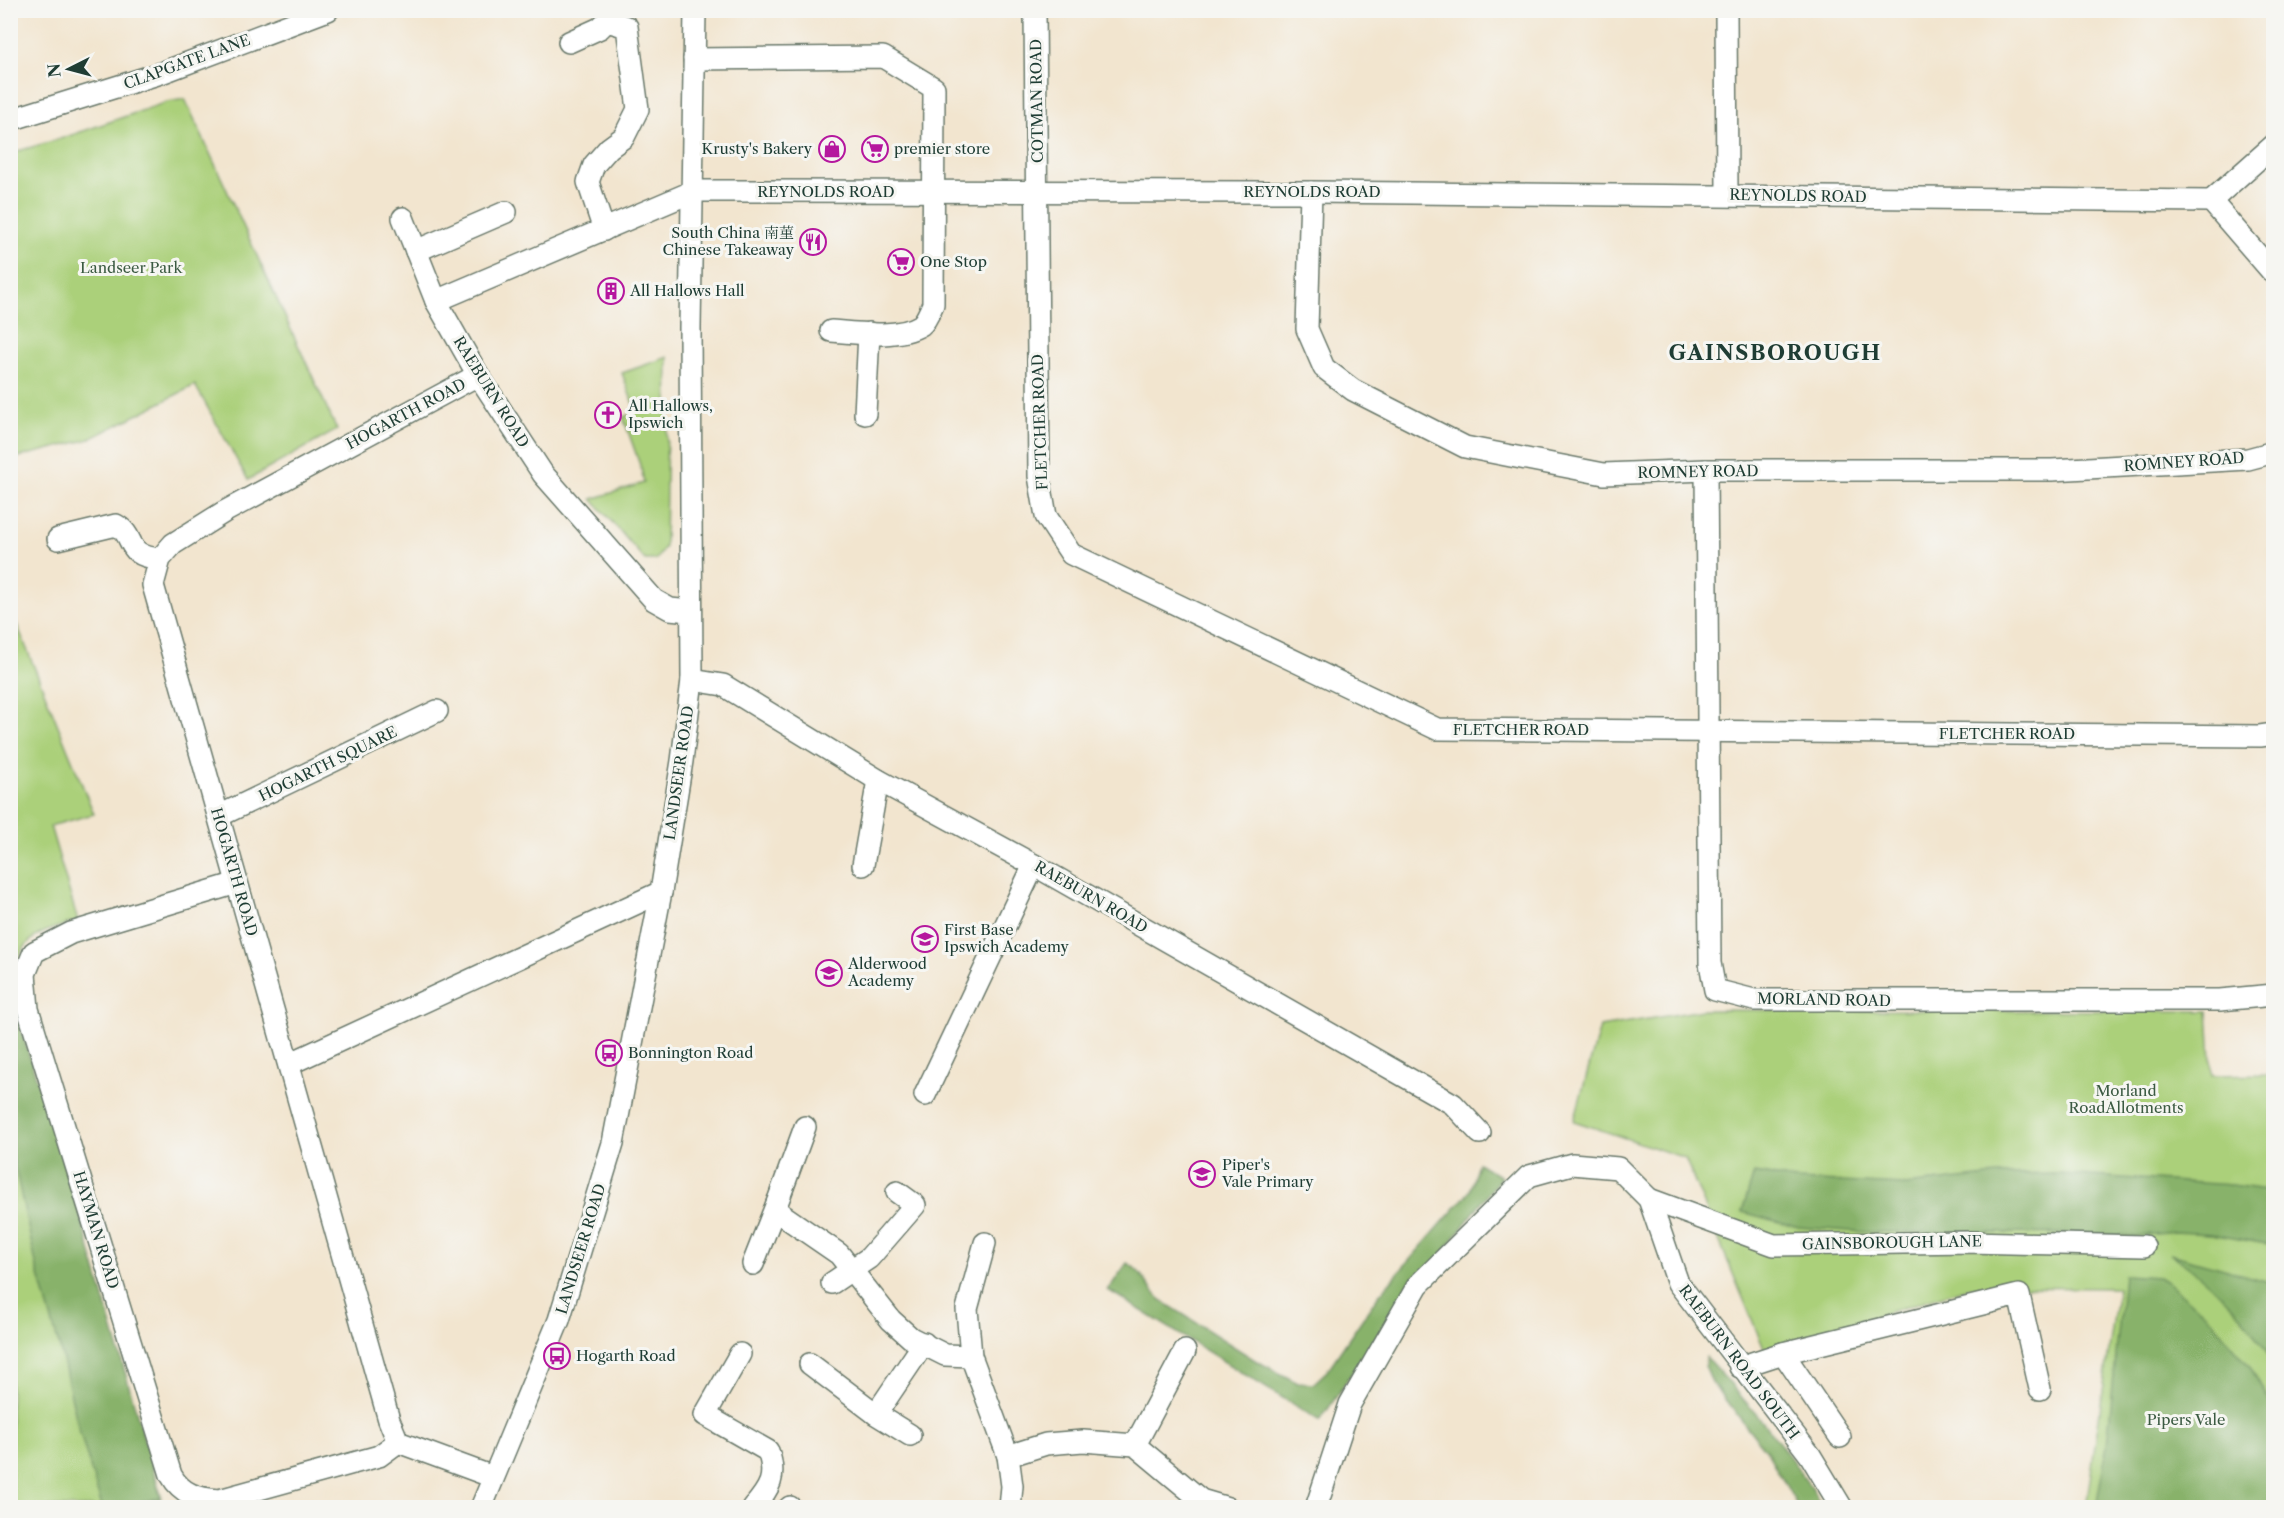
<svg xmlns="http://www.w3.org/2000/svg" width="2284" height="1518" viewBox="0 0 2284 1518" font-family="'Libre Caslon Text','Noto Serif SC',serif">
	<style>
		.green { fill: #abd07a; stroke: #658657; stroke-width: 1.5 }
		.forest { fill: #88b26a; stroke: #54784f; stroke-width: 1.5 }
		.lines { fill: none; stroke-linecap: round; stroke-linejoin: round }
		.minor-casing { stroke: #69786a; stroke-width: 24 }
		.minor { stroke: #fff; stroke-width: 21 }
		.labels { text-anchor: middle; stroke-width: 6; stroke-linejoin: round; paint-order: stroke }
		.street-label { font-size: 15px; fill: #1f3d34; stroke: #f6f6f2 }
		.poi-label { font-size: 15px; fill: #1f3d34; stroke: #f6f6f2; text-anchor: start }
		.park-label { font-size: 15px; fill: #3b5a42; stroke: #f6f6f2 }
		.district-label { font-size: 21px; font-weight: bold; letter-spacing: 1.5px; fill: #1f3d34; stroke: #f6f6f2 }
	</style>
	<rect width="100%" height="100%" fill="#f6f6f2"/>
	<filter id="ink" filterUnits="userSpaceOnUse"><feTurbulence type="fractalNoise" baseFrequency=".0167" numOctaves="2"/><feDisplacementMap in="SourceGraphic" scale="12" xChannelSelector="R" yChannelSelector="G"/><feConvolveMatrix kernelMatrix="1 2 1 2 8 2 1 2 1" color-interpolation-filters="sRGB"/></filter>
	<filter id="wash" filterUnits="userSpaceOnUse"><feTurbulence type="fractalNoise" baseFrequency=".008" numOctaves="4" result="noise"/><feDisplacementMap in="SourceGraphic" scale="24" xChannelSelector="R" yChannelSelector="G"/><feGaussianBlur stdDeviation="1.35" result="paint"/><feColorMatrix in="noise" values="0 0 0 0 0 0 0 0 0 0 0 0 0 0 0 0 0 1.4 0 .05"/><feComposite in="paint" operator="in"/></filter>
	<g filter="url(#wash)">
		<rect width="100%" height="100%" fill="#f2e5cf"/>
		<g class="green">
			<path d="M185,99L337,430L248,480L195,385L90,439L11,459V153L63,138L167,102Z"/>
			<path d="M668,357L665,547L656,560H645L592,499L644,483L641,468L623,417L636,412L622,373Z"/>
			<path d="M11,610L94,814L50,826L78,921C37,933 21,936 11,982Z"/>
			<path d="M10,1005L11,1014L161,1495L158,1507H11Z"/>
			<path d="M1702,1010L2208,1011L2212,1075L2273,1074V1507H2086L2118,1288L1969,1287L1765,1351L1685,1158L1574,1121L1600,1027Z"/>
		</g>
		<g class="forest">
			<path d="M10,973H22L15,999V1011L81,1218L161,1498L113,1507H102L78,1426L62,1356L37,1268L11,1149Z"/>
			<path d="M1478,1163L1501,1177L1429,1271L1385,1324L1320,1421L1108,1290L1127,1263C1142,1270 1149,1290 1162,1301L1255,1360L1298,1383L1313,1384L1327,1371L1378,1296L1470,1191Z"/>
			<path d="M1754,1173L1796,1180L1905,1185L1997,1175L2060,1174L2232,1185L2273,1191V1245L2211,1234L2176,1232L2134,1236L2104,1234L1864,1232L1798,1227L1742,1212Z"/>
			<path d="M2170,1254L2273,1283V1363C2249,1318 2213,1283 2170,1254Z"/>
			<path d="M2124,1275L2159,1277L2167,1282L2209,1317L2252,1370L2273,1408V1507H2096L2107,1445Z"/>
			<path d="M1706,1357C1748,1404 1792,1452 1822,1507H1798L1767,1452L1712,1383L1705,1366Z"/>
		</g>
	</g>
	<g filter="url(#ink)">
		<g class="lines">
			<defs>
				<g id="minor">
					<path d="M1035,10L1039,476L1046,516L1071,554L1437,729L2260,736L2274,734"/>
					<path d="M1726,10L1727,195"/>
					<path d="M569,42L600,28L607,21L627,27L638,109L624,137L609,148L594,165L588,182L604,230"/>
					<path d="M694,59L883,57L934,88L933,304C930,311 926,321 921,325C899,339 856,333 831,331"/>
					<path d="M10,120L161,73L328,10"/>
					<path d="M1311,192L1307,329L1324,368L1353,390L1465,447L1604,474L1706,470H2052L2248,459L2274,452"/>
					<path d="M2211,201L2274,274"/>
					<path d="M2211,201L2274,145"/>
					<path d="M403,218L436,301L478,375L543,474L654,600L670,609L690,611"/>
					<path d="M416,251L506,212"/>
					<path d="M436,301L694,191L1311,192L2211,201"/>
					<path d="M478,375L224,512L173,544L160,559L153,585L389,1420L398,1442L493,1477"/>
					<path d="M865,414L869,333"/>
					<path d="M1706,470L1710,963L1715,990L1754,1000H2220L2274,995"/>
					<path d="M58,539L116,525C138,537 122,555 160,559"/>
					<path d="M692,680L723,685L878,780L1034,865L1453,1104L1480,1133"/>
					<path d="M219,816L437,711"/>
					<path d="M863,865L878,780"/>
					<path d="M237,883L71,933L34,952L25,974L28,1009L171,1475C182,1495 198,1498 219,1500L379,1456L398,1442"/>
					<path d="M289,1064L661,892"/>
					<path d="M925,1095L1034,865"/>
					<path d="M1649,1199L1774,1245L1969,1242L2144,1246"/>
					<path d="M775,1210L839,1254L891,1320L911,1338L945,1355L971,1356"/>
					<path d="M985,1243L967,1309L971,1356L1008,1456L1012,1486L1010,1508"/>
					<path d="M753,1264L779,1198L805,1127"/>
					<path d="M832,1283L869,1258L915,1205L897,1192"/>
					<path d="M1783,1353L2019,1295L2040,1389"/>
					<path d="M740,1354L705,1415L768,1451C777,1477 770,1488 753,1508"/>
					<path d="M810,1364L876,1414L924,1343"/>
					<path d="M1740,1367L1783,1353L1840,1437"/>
					<path d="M876,1414L910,1435"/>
					<path d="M1135,1445L1185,1351"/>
					<path d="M1008,1456L1046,1444L1083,1441L1135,1445L1201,1500L1228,1508"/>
					<path d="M481,1508L559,1320L613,1143L661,892L682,761L692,680L690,328L695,10"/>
					<path d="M789,1508L790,1507"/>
					<path d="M1316,1508L1350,1404L1418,1285L1529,1176L1572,1164L1618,1168L1649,1199L1678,1283L1810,1455L1842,1508"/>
				</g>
			</defs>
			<use href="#minor" class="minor-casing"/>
			<use href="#minor" class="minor"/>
		</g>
	</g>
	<defs>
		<symbol id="shop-ring" viewBox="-11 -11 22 22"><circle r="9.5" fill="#f6f6f2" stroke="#b5179e" stroke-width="1.5"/><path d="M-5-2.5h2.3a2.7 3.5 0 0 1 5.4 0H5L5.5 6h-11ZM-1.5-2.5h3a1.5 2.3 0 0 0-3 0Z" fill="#b5179e"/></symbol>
		<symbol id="supermarket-ring" viewBox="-11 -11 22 22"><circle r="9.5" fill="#f6f6f2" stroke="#b5179e" stroke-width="1.5"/><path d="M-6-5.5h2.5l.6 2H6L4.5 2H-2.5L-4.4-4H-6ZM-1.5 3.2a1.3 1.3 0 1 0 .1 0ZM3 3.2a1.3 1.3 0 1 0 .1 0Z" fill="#b5179e"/></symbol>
		<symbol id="restaurant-ring" viewBox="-11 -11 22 22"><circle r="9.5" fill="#f6f6f2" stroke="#b5179e" stroke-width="1.5"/><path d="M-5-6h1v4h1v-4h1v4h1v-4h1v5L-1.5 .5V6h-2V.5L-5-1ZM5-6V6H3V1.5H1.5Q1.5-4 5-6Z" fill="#b5179e"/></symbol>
		<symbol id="building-ring" viewBox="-11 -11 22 22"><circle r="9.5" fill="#f6f6f2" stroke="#b5179e" stroke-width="1.5"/><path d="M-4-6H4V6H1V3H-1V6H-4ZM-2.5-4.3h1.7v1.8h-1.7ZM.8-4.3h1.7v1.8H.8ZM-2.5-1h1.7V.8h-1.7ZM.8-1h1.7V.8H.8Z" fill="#b5179e"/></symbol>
		<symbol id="church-ring" viewBox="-11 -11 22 22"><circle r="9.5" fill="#f6f6f2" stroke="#b5179e" stroke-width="1.5"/><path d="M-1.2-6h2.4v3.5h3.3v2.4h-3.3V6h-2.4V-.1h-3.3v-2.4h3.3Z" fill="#b5179e"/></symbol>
		<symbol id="school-ring" viewBox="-11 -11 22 22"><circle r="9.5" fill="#f6f6f2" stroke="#b5179e" stroke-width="1.5"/><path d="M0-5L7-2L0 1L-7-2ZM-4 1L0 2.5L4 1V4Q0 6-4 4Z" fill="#b5179e"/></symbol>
		<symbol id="bus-ring" viewBox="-11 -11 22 22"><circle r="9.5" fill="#f6f6f2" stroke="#b5179e" stroke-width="1.5"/><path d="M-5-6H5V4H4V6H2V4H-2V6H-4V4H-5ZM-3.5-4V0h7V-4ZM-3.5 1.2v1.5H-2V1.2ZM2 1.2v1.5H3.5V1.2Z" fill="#b5179e"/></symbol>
	</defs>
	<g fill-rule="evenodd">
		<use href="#shop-ring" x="817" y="134" width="30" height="30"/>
		<use href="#supermarket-ring" x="860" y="134" width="30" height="30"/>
		<use href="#restaurant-ring" x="798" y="227" width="30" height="30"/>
		<use href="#supermarket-ring" x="886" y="247" width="30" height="30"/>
		<use href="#building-ring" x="596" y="276" width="30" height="30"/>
		<use href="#church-ring" x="593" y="400" width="30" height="30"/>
		<use href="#school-ring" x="910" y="924" width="30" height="30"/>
		<use href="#school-ring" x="814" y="958" width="30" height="30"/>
		<use href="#bus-ring" x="594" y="1038" width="30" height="30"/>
		<use href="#school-ring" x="1187" y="1159" width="30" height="30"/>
		<use href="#bus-ring" x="542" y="1341" width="30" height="30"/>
	</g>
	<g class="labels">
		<g class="street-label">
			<text transform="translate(187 62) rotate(-20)" y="5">CLAPGATE LANE</text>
			<text transform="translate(1037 101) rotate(-91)" y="5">COTMAN ROAD</text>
			<text x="826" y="197">REYNOLDS ROAD</text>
			<text x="1312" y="197">REYNOLDS ROAD</text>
			<text transform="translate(1798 196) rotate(1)" y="5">REYNOLDS ROAD</text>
			<text transform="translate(491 392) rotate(58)" y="5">RAEBURN ROAD</text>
			<text transform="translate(406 414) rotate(-28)" y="5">HOGARTH ROAD</text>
			<text transform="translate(1040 422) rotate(-92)" y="5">FLETCHER ROAD</text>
			<text transform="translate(2184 462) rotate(-4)" y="5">ROMNEY ROAD</text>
			<text transform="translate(1698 472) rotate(-1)" y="5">ROMNEY ROAD</text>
			<text x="1521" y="735">FLETCHER ROAD</text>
			<text x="2007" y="739">FLETCHER ROAD</text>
			<text transform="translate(328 764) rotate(-26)" y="5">HOGARTH SQUARE</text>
			<text transform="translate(679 773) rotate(-82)" y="5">LANDSEER ROAD</text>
			<text transform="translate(234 872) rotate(74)" y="5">HOGARTH ROAD</text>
			<text transform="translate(1091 897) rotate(30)" y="5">RAEBURN ROAD</text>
			<text transform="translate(1824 1000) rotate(1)" y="5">MORLAND ROAD</text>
			<text transform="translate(96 1230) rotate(73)" y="5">HAYMAN ROAD</text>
			<text transform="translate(1892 1243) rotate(-1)" y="5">GAINSBOROUGH LANE</text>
			<text transform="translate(581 1249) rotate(-73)" y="5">LANDSEER ROAD</text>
			<text transform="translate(1739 1362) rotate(53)" y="5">RAEBURN ROAD SOUTH</text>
		</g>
		<g class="poi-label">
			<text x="812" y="154" text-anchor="end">Krusty's Bakery</text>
			<text x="894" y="154">premier store</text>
			<text x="794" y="238" text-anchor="end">South China 南菫<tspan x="794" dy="17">Chinese Takeaway</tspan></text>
			<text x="920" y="267">One Stop</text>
			<text x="630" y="296">All Hallows Hall</text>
			<text x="628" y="411">All Hallows,<tspan x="628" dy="17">Ipswich</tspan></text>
			<text x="944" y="935">First Base<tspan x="944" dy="17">Ipswich Academy</tspan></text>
			<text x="848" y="969">Alderwood<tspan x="848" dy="17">Academy</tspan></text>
			<text x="628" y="1058">Bonnington Road</text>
			<text x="1222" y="1170">Piper's<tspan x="1222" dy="17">Vale Primary</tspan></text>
			<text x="576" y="1361">Hogarth Road</text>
		</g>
		<g class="park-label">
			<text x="131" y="273">Landseer Park</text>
			<text x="2126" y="1096">Morland<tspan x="2126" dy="17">RoadAllotments</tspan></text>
			<text x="2186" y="1425">Pipers Vale</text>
		</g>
		<g class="district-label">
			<text x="1775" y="360">GAINSBOROUGH</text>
		</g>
	</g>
	<rect width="2284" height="1518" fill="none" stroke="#f6f6f2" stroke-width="36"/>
	<g transform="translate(69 69) rotate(264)" stroke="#f6f6f2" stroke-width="4.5" paint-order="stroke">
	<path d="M0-4.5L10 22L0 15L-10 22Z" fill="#1f3d34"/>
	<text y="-9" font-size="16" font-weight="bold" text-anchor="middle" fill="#1f3d34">N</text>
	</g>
</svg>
